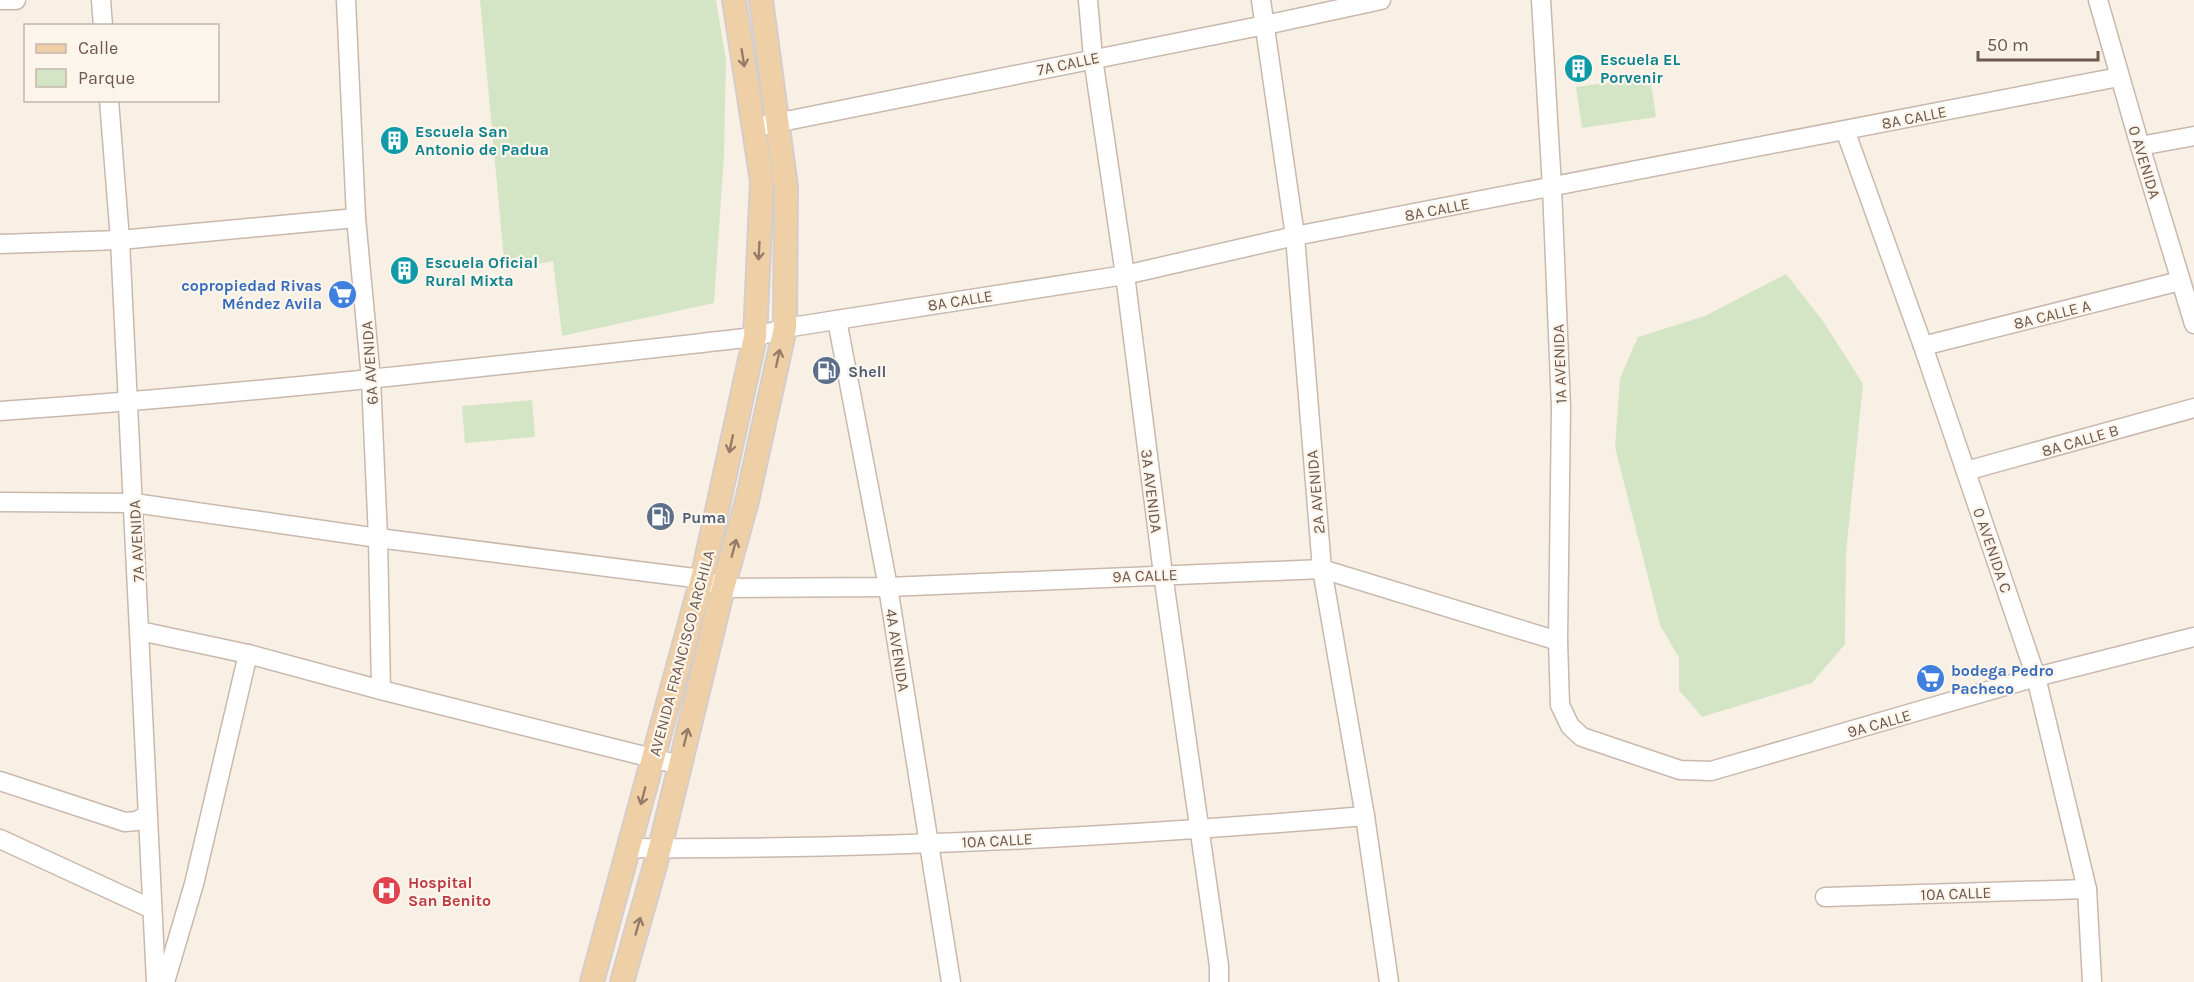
<svg xmlns="http://www.w3.org/2000/svg" width="2194" height="982" viewBox="0 0 2194 982" font-family="Karla,sans-serif">
	<style>
		.green { fill: #d4e5c6 }
		.lines { fill: none; stroke-linecap: round; stroke-linejoin: round }
		.minor-casing { stroke: #c9b8ad; stroke-width: 21 }
		.major-casing { stroke: #d4cdca; stroke-width: 26 }
		.minor { stroke: #fff; stroke-width: 18 }
		.major { stroke: #efd0a6; stroke-width: 22 }
		.oneway { stroke: #957c68 }
		.labels { text-anchor: middle; stroke-width: 4.5; stroke-linejoin: round; paint-order: stroke }
		.culture-label { font-size: 16px; font-weight: bold; fill: #0d838f; stroke: #fcf5eb; text-anchor: start }
		.street-label { font-size: 16px; fill: #6f584e; stroke: #fcf5eb }
		.shop-label { font-size: 16px; font-weight: bold; fill: #366cbe; stroke: #fcf5eb; text-anchor: end }
		.service-label { font-size: 16px; font-weight: bold; fill: #4e5e75; stroke: #fcf5eb; text-anchor: start }
		.health-label { font-size: 16px; font-weight: bold; fill: #be3a42; stroke: #fcf5eb; text-anchor: start }
	</style>
	<rect width="100%" height="100%" fill="#f9f0e5"/>
	<g class="green">
		<path d="M480,0H716L726,60L724,156L714,303L562,336L553,261L505,271Z"/>
		<path d="M1650,77L1656,117L1582,128L1576,87Z"/>
		<path d="M1786,274L1823,321L1863,384L1846,553L1845,644L1812,683L1702,717L1679,690V658L1660,625L1615,447L1620,378L1638,337L1705,316Z"/>
		<path d="M532,400L535,437L465,443L462,406Z"/>
	</g>
	<g class="lines">
		<defs>
			<g id="minor">
				<path d="M0,0H16"/>
				<path d="M101,0L103,26"/>
				<path d="M346,0L356,218L371,379L378,538L381,690"/>
				<path d="M1088,0L1093,58L1125,275L1163,574L1219,966V982"/>
				<path d="M1261,0L1295,236L1322,569L1365,816L1389,982"/>
				<path d="M1541,0L1552,187L1561,407L1558,641L1560,705L1570,726L1582,737L1680,770L1711,771L2036,677L2194,637"/>
				<path d="M2098,0L2140,146L2194,324"/>
				<path d="M109,100L120,240L156,982"/>
				<path d="M766,125L1265,25L1381,0"/>
				<path d="M1845,130L1923,346L2036,677L2087,889L2092,982"/>
				<path d="M2140,146L2194,136"/>
				<path d="M0,244L120,240L356,218"/>
				<path d="M837,320L888,587L951,982"/>
				<path d="M1923,346L2180,281"/>
				<path d="M0,411C252,394 503,365 755,337L785,328L1125,275L1295,236L2119,77"/>
				<path d="M1966,471L2194,408"/>
				<path d="M0,502L134,503L378,538L702,579L723,588L888,587L1322,569L1558,641"/>
				<path d="M140,631L248,654L381,690L680,765"/>
				<path d="M0,781L125,822L137,821L147,815"/>
				<path d="M0,839L152,909"/>
				<path d="M628,848C874,850 1120,837 1365,816"/>
				<path d="M1825,897L2087,889"/>
				<path d="M165,982L194,884L248,654"/>
			</g>
			<g id="major">
				<path d="M592,982L702,579L755,337L762,181L734,0"/>
				<path d="M622,982L660,848L723,588L747,501L785,328L786,187L761,0"/>
			</g>
		</defs>
		<use href="#minor" class="minor-casing"/>
		<use href="#major" class="major-casing"/>
		<use href="#minor" class="minor"/>
		<use href="#major" class="major"/>
	</g>
	<defs><path id="oneway-shaft" d="M-6 0H5M1.5-3L5.5 0L1.5 3" fill="none" stroke-width="1.6" stroke-linecap="round" stroke-linejoin="round" transform="scale(1.5)"/></defs>
	<g class="oneway">
		<use href="#oneway-shaft" transform="translate(743 58) rotate(81)"/>
		<use href="#oneway-shaft" transform="translate(759 251) rotate(93)"/>
		<use href="#oneway-shaft" transform="translate(778 358) rotate(-78)"/>
		<use href="#oneway-shaft" transform="translate(731 444) rotate(102)"/>
		<use href="#oneway-shaft" transform="translate(734 548) rotate(-75)"/>
		<use href="#oneway-shaft" transform="translate(686 737) rotate(-76)"/>
		<use href="#oneway-shaft" transform="translate(643 796) rotate(105)"/>
		<use href="#oneway-shaft" transform="translate(638 926) rotate(-74)"/>
	</g>
	<defs>
		<symbol id="building-disc" viewBox="-11 -11 22 22"><circle r="9.5" fill="#0f9aa8" stroke="#fcf5eb"/><path d="M-4-6H4V6H1V3H-1V6H-4ZM-2.5-4.3h1.7v1.8h-1.7ZM.8-4.3h1.7v1.8H.8ZM-2.5-1h1.7V.8h-1.7ZM.8-1h1.7V.8H.8Z" fill="#fff"/></symbol>
		<symbol id="supermarket-disc" viewBox="-11 -11 22 22"><circle r="9.5" fill="#3f7fe0" stroke="#fcf5eb"/><path d="M-6-5.5h2.5l.6 2H6L4.5 2H-2.5L-4.4-4H-6ZM-1.5 3.2a1.3 1.3 0 1 0 .1 0ZM3 3.2a1.3 1.3 0 1 0 .1 0Z" fill="#fff"/></symbol>
		<symbol id="fuel-disc" viewBox="-11 -11 22 22"><circle r="9.5" fill="#5c6f8a" stroke="#fcf5eb"/><path d="M-5.5-6h7V0h2V4h1.3V-2.5L3-4.5l.8-.8L6-3V5H2.5V1h-1V6h-7ZM-4.2-4.7v3.2H.2V-4.7Z" fill="#fff"/></symbol>
		<symbol id="hospital-disc" viewBox="-11 -11 22 22"><circle r="9.5" fill="#e0444e" stroke="#fcf5eb"/><path d="M-5-5h3v3.5h4V-5h3V5h-3V1.5h-4V5h-3Z" fill="#fff"/></symbol>
	</defs>
	<g fill-rule="evenodd">
		<use href="#building-disc" x="1562" y="52" width="33" height="33"/>
		<use href="#building-disc" x="378" y="124" width="33" height="33"/>
		<use href="#building-disc" x="388" y="254" width="33" height="33"/>
		<use href="#supermarket-disc" x="326" y="278" width="33" height="33"/>
		<use href="#fuel-disc" x="810" y="354" width="33" height="33"/>
		<use href="#fuel-disc" x="644" y="500" width="33" height="33"/>
		<use href="#supermarket-disc" x="1914" y="662" width="33" height="33"/>
		<use href="#hospital-disc" x="370" y="874" width="33" height="33"/>
	</g>
	<g class="labels">
		<g class="culture-label">
			<text x="1600" y="65">Escuela EL<tspan x="1600" dy="18">Porvenir</tspan></text>
			<text x="415" y="137">Escuela San<tspan x="415" dy="18">Antonio de Padua</tspan></text>
			<text x="425" y="268">Escuela Oficial<tspan x="425" dy="18">Rural Mixta</tspan></text>
		</g>
		<g class="street-label">
			<text transform="translate(1068 63) rotate(-12)" y="6">7A CALLE</text>
			<text transform="translate(1914 117) rotate(-11)" y="6">8A CALLE</text>
			<text transform="translate(2145 162) rotate(73)" y="6">0 AVENIDA</text>
			<text transform="translate(1437 209) rotate(-11)" y="6">8A CALLE</text>
			<text transform="translate(960 300) rotate(-9)" y="6">8A CALLE</text>
			<text transform="translate(2052 314) rotate(-14)" y="6">8A CALLE A</text>
			<text transform="translate(369 363) rotate(-94)" y="6">6A AVENIDA</text>
			<text transform="translate(1559 364) rotate(-92)" y="6">1A AVENIDA</text>
			<text transform="translate(2080 440) rotate(-16)" y="6">8A CALLE B</text>
			<text transform="translate(1152 491) rotate(83)" y="6">3A AVENIDA</text>
			<text transform="translate(1315 492) rotate(-95)" y="6">2A AVENIDA</text>
			<text transform="translate(136 541) rotate(-93)" y="6">7A AVENIDA</text>
			<text transform="translate(1993 550) rotate(71)" y="6">0 AVENIDA C</text>
			<text transform="translate(1145 575) rotate(-2)" y="6">9A CALLE</text>
			<text transform="translate(898 650) rotate(81)" y="6">4A AVENIDA</text>
			<text transform="translate(681 653) rotate(-75)" y="6">AVENIDA FRANCISCO ARCHILA</text>
			<text transform="translate(1879 723) rotate(-16)" y="6">9A CALLE</text>
			<text transform="translate(997 840) rotate(-3)" y="6">10A CALLE</text>
			<text transform="translate(1956 893) rotate(-2)" y="6">10A CALLE</text>
		</g>
		<g class="shop-label">
			<text x="322" y="291">copropiedad Rivas<tspan x="322" dy="18">Méndez Avila</tspan></text>
			<text x="1951" y="676" text-anchor="start">bodega Pedro<tspan x="1951" dy="18">Pacheco</tspan></text>
		</g>
		<g class="service-label">
			<text x="848" y="377">Shell</text>
			<text x="682" y="523">Puma</text>
		</g>
		<g class="health-label">
			<text x="408" y="888">Hospital<tspan x="408" dy="18">San Benito</tspan></text>
		</g>
	</g>
	<rect x="24" y="24" width="195" height="78" fill="#fcf5eb" stroke="#c4b6ac" stroke-width="1.5"/>
	<rect x="36" y="44" width="30" height="9" fill="#efd0a6" stroke="#c4b6ac" stroke-width="1.5"/>
	<text x="78" y="54" font-size="18" fill="#6f584e">Calle</text>
	<rect x="36" y="69" width="30" height="18" fill="#d4e5c6" stroke="#c4b6ac" stroke-width="1.5"/>
	<text x="78" y="84" font-size="18" fill="#6f584e">Parque</text>
	<path d="M1978 51v9h120v-9" fill="none" stroke="#6f584e" stroke-width="3"/>
	<text x="1987" y="51" font-size="18" fill="#6f584e" stroke="#fcf5eb" stroke-width="4.5" paint-order="stroke">50 m</text>
</svg>
